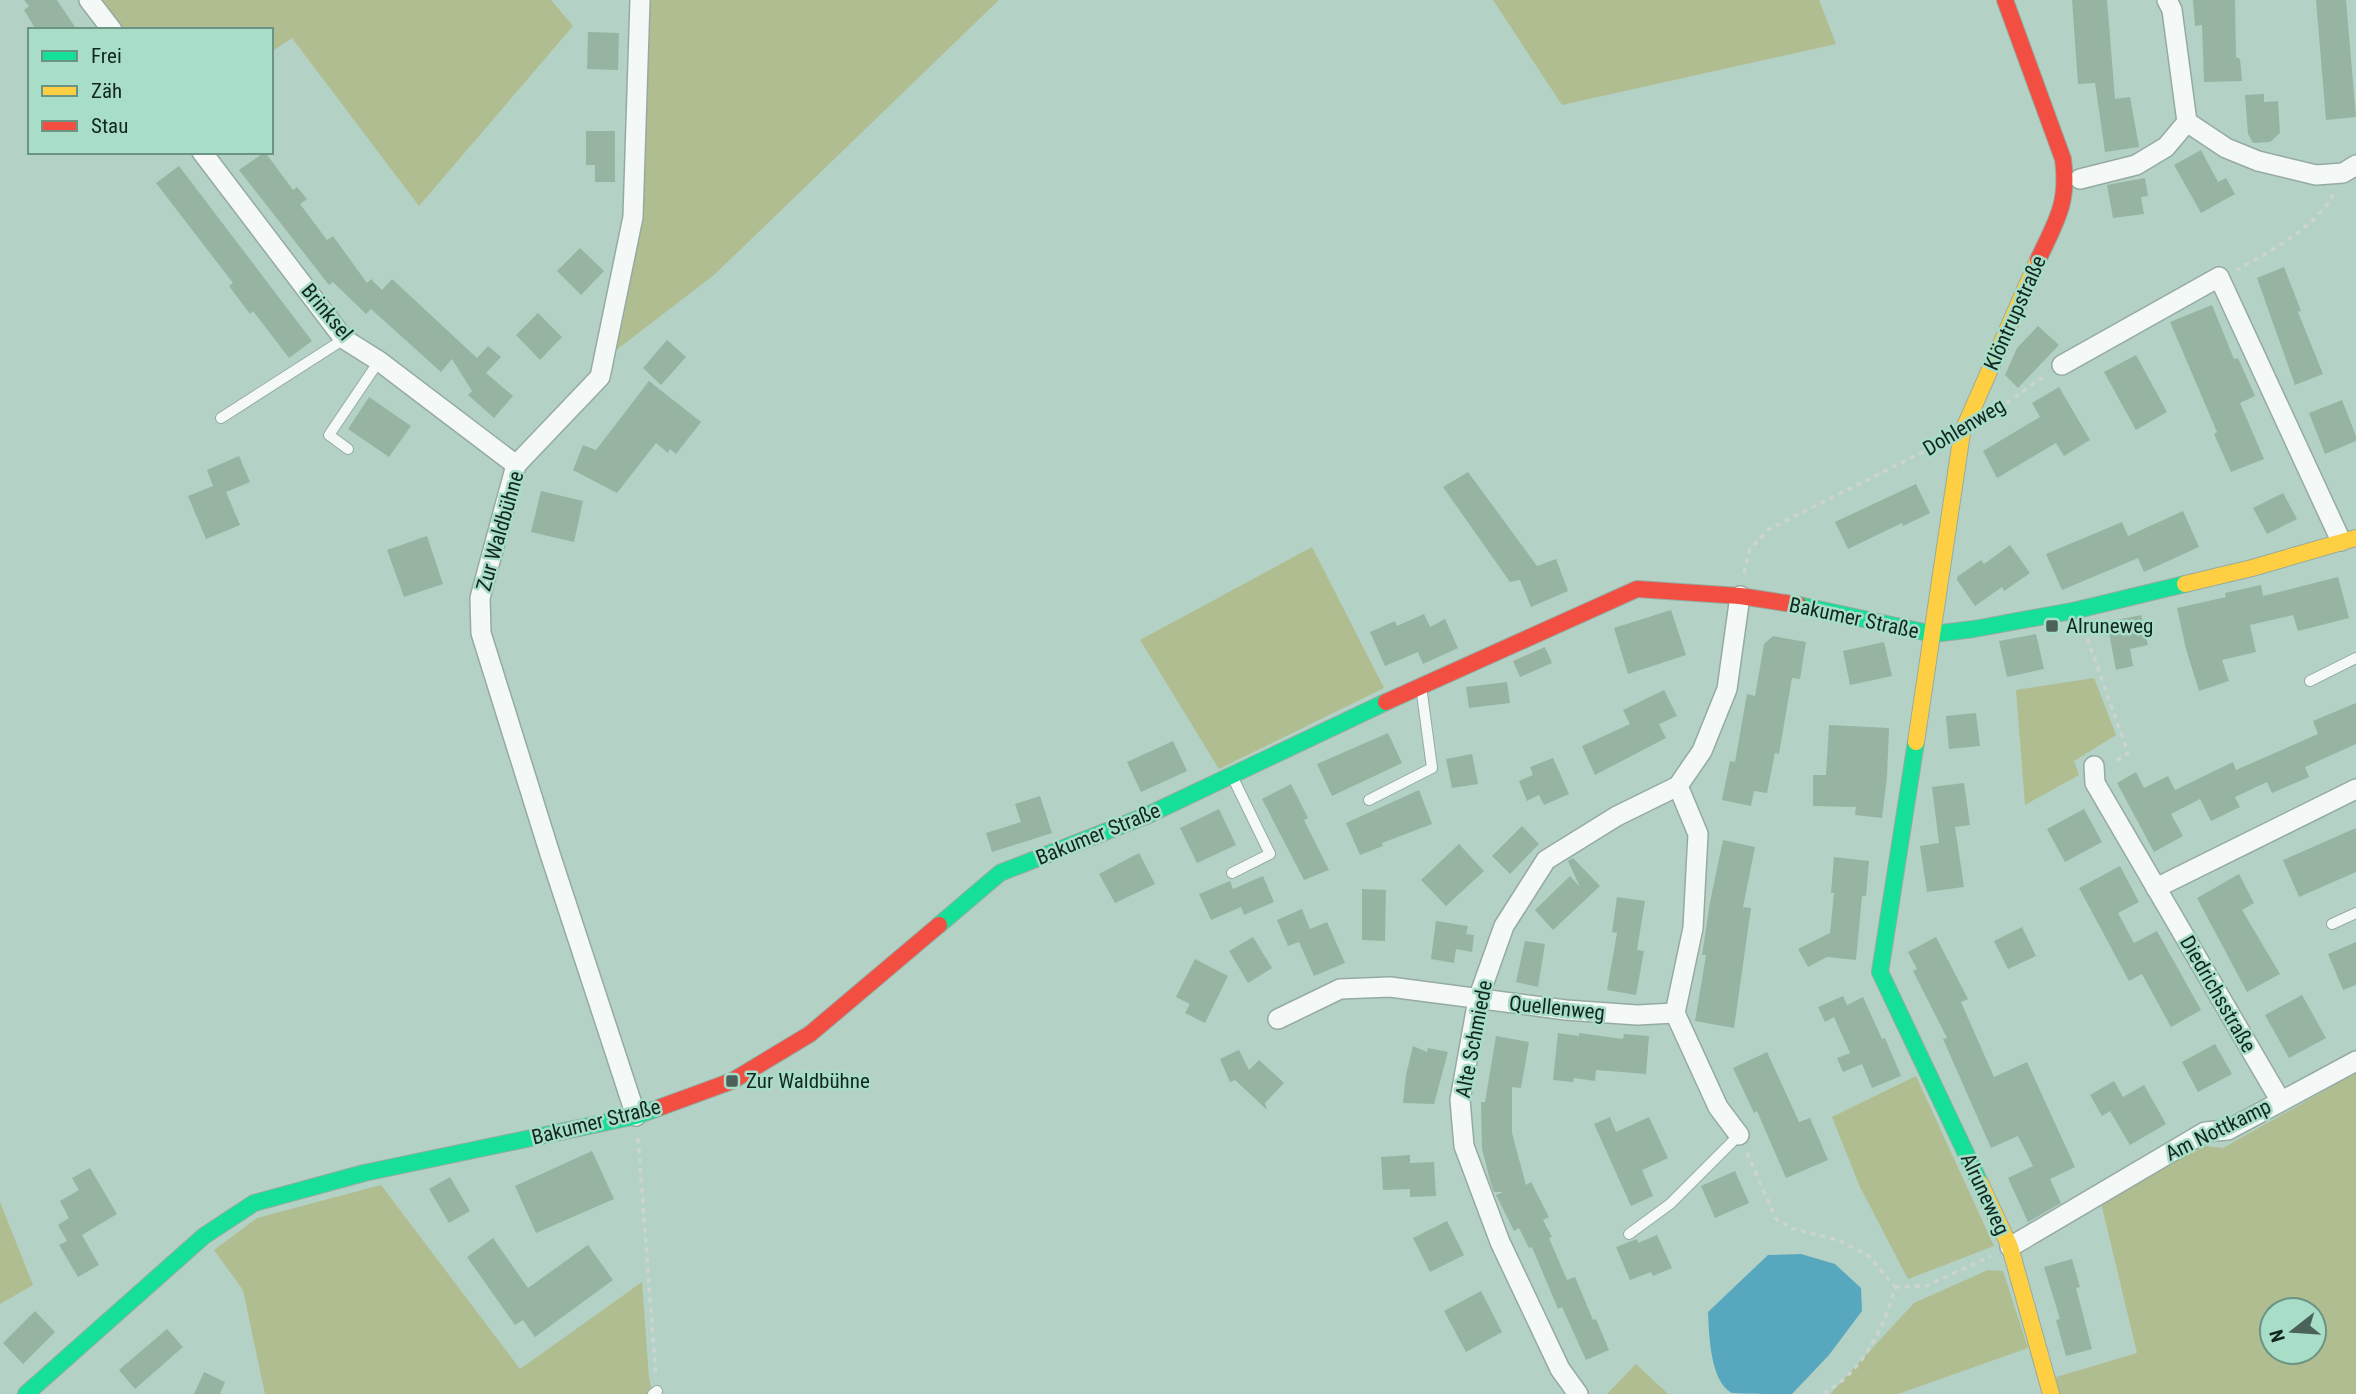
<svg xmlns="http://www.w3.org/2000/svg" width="2356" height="1394" viewBox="0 0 2356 1394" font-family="'Roboto Condensed',sans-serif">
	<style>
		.green { fill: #b0bd90; fill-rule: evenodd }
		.water { fill: #57a8bf }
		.building { fill: #96b4a1 }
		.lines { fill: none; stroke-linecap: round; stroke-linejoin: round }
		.lane-casing { stroke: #95aba2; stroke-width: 12 }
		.street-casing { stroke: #95aba2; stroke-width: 22 }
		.fast-casing { stroke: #95aba2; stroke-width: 18 }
		.slow-casing { stroke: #95aba2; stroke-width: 18 }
		.jam-casing { stroke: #95aba2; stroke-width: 18 }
		.path { stroke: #cbd4d1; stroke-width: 3.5; stroke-dasharray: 5 5; stroke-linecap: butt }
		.lane { stroke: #f4f8f6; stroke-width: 10 }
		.street { stroke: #f4f8f6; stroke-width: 19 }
		.fast { stroke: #16e098; stroke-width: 16 }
		.slow { stroke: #ffcf43; stroke-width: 16 }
		.jam { stroke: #f24e42; stroke-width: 16 }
		.poi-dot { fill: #4b625a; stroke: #a8ddc8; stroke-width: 2.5 }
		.labels { text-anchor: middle; stroke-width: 5; stroke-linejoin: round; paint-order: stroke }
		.street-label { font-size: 21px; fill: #122720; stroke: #a8ddc8 }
		.poi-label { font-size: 21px; fill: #122720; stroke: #a8ddc8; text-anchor: start }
	</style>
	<rect width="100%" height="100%" fill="#b4d1c5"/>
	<g class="green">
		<path d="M89,0H551L573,26L419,206L292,38L271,52V30H112Z"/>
		<path d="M648,0H999L714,275L611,354L640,217L649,49Z"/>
		<path d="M1493,0H1819L1836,44L1562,105Z"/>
		<path d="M1312,547L1384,688L1219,769L1140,640Z"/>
		<path d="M2094,678L2116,735L2074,761L2079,775L2025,805L2016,690Z"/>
		<path d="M2356,1073V1394H2058L2053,1378L2137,1353L2101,1203L2197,1145L2223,1148ZM2272,1310H2314V1352H2272Z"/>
		<path d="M1916,1076L1994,1246L1908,1279L1860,1187L1832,1117Z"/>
		<path d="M381,1185L520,1369L642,1282L649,1378L653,1394H265L243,1290L214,1250L257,1218Z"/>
		<path d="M0,1202L33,1285L0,1304Z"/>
		<path d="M1988,1270L2003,1271L2028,1348L1898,1394H1830L1914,1303Z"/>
		<path d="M1636,1364L1668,1394H1607Z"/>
	</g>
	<path class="water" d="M1801,1254L1835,1264L1861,1288L1862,1311L1829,1355L1792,1394C1780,1394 1740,1394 1732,1393C1710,1382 1709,1334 1708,1312L1768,1255Z"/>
	<g class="building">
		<path d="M24,0H57L77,30H36L24,10L29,6Z"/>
		<path d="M2072,0H2107L2115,99L2130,97L2139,147L2105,152L2095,83L2078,84Z"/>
		<path d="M2193,0H2235L2236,57L2240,59L2242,81L2204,82L2202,25L2195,26Z"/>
		<path d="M2316,0H2346L2356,117L2326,120Z"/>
		<path d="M588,32L619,33L618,70L587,69Z"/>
		<path d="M2264,94V102L2278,101L2280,133L2270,142L2253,143L2248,134L2245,95Z"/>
		<path d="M586,131H615V182H595V165H586Z"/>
		<path d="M2201,150L2218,182L2226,178L2235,194L2201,213L2174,165Z"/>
		<path d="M265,152L293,190L297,187L307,199L300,204L327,240L333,236L367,283L371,279L382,290L392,279L477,358L488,346L501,357L486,373L513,396L494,418L468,395L472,391L452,359L441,372L371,309L366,314L333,282L329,285L239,170Z"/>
		<path d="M179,166L312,341L289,358L253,311L250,314L229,286L233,283L156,183Z"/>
		<path d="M2145,178L2148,196L2141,197L2144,214L2113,218L2107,185Z"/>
		<path d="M580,248L604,271L581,295L557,271Z"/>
		<path d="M2284,267L2301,311L2298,312L2323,374L2295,385L2257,278Z"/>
		<path d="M2212,305L2234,359L2238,358L2255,396L2240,403L2264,459L2231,472L2214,434L2217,432L2170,322Z"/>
		<path d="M538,313L562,337L540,360L516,335Z"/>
		<path d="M2038,326L2059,345L2018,388L2005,375L2017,348Z"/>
		<path d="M667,340L686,357L661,385L643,368Z"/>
		<path d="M2136,355L2167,412L2136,430L2104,372Z"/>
		<path d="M649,381L701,422L676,454L670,449L668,453L656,443L617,493L573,470L583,445L596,450Z"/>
		<path d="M2059,387L2090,440L2064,456L2056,443L1997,478L1983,451L2040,417L2032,403Z"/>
		<path d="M369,397L411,426L389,457L348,429Z"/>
		<path d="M2342,400L2356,436V441L2325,454L2309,413Z"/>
		<path d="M239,456L250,482L226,492L240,525L206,539L188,496L213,486L207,470Z"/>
		<path d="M1468,472L1537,566L1556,559L1568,591L1531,607L1520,580L1510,582L1443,487Z"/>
		<path d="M1916,484L1930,513L1903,526L1902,523L1848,549L1835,522Z"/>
		<path d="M541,491L583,501L574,542L531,532Z"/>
		<path d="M2283,493L2297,519L2267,534L2253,508Z"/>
		<path d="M2183,511L2199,547L2144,572L2138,558L2062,590L2046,554L2122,522L2128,536Z"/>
		<path d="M427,536L443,584L404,597L387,550Z"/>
		<path d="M2010,545L2030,573L2004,591L2002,587L1975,606L1957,580V577L1981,560L1984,564Z"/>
		<path d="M2338,577L2349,618L2298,631L2293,615L2250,625L2256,652L2222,660L2229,681L2199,691L2186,649L2177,608L2226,597L2225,593L2261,585L2263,596Z"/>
		<path d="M1671,610L1686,655L1628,674L1614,628Z"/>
		<path d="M1424,614L1430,627L1445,619L1458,648L1423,664L1418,652L1385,666L1370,632L1395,621L1397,626Z"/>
		<path d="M2141,615L2148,645L2130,649L2133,666L2116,670L2107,622Z"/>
		<path d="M2036,634L2044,669L2007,677L1999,641Z"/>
		<path d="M1773,636L1806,642L1800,679L1792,678L1779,754L1775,753L1767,793L1754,791L1751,806L1722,800L1730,761L1735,762L1747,694L1755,696L1764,644Z"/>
		<path d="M1884,642L1892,676L1850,685L1843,651Z"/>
		<path d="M1545,647L1552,663L1520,677L1513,661Z"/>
		<path d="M1507,682L1510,703L1469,708L1466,687Z"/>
		<path d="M1664,690L1677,716L1659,724L1666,738L1595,775L1582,746L1630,724L1623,710Z"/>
		<path d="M2356,703V744L2305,767L2309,777L2272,793L2267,782L2235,797L2240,807L2211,821L2200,799L2171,814L2183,836L2154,852L2117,783L2136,772L2144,788L2168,776L2175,790L2233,762L2236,770L2318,734L2313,721Z"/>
		<path d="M1976,713L1980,746L1949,749L1946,716Z"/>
		<path d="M1829,725L1889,728L1887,777L1882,818L1855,815L1856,807L1813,806V775H1826Z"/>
		<path d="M1388,733L1402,763L1332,796L1317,764Z"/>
		<path d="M1173,741L1187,771L1141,792L1127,762Z"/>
		<path d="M1472,754L1478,784L1452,788L1446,759Z"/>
		<path d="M1553,758L1569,794L1544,805L1539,795L1527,801L1519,781L1533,775L1530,767Z"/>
		<path d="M1964,783L1970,825L1955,827L1964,887L1927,892L1920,846L1939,843L1932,787Z"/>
		<path d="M1291,784L1308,818L1304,820L1329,870L1304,880L1262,799Z"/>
		<path d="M1419,790L1432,824L1382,843L1383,846L1360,855L1346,823Z"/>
		<path d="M1040,796L1052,833L992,852L986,833L1021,822L1015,804Z"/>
		<path d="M1219,809L1236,845L1197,863L1180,828Z"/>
		<path d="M2084,809L2102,842L2065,862L2047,829Z"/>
		<path d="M1522,826L1539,844L1510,874L1492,856Z"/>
		<path d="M2356,828V872L2299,897L2283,860Z"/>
		<path d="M1723,840L1755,847L1743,907L1751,908L1734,1028L1695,1021L1706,955H1702L1710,902Z"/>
		<path d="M1459,844L1484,871L1446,906L1421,880Z"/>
		<path d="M1139,853L1155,884L1115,903L1099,874Z"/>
		<path d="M1834,857L1869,861L1866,896H1862L1856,960L1827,957L1808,967L1798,949L1830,933L1834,893H1831Z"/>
		<path d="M1573,858L1600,886L1553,930L1535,910L1570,876L1580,887L1568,861Z"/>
		<path d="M2120,866L2139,902L2118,913L2134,943L2157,931L2201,1010L2171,1027L2142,974L2129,981L2079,888Z"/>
		<path d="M2239,874L2254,903L2242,910L2280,974L2247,992L2197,898Z"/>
		<path d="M1263,876L1274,902L1244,915L1241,907L1211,920L1199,894L1230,881L1233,889Z"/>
		<path d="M1362,889L1386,890L1385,941L1362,940Z"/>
		<path d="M1617,897L1645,901L1637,950L1644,951L1636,995L1607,990L1617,933L1612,932Z"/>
		<path d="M1302,909L1310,929L1327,922L1345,963L1314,976L1299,942L1288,946L1277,920Z"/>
		<path d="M1436,921L1468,926L1466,934L1474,935L1472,952L1456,949L1454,963L1431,959Z"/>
		<path d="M2022,927L2036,956L2008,969L1994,941Z"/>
		<path d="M1253,937L1272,968L1248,983L1229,951Z"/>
		<path d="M1936,937L1968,999L1961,1002L1994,1077L2027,1062L2075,1167L2050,1179L2061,1203L2028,1222L2008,1178L2033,1166L2018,1136L1991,1148L1943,1039L1947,1038L1913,971L1917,969L1908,952Z"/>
		<path d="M1525,941L1545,944L1538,987L1516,982Z"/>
		<path d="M2356,942V985L2343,990L2328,954Z"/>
		<path d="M1195,959L1228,976L1205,1023L1185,1013L1190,1004L1176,997Z"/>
		<path d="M2302,995L2326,1038L2289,1058L2265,1015Z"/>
		<path d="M1843,996L1847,1005L1863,997L1882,1039L1885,1038L1901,1076L1872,1088L1862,1064L1843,1072L1837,1058L1850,1053L1834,1017L1825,1022L1818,1007Z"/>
		<path d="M1558,1033L1579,1036V1033L1623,1039L1624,1034L1649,1036L1646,1074L1596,1070L1595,1081L1574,1078L1573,1082L1553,1080Z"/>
		<path d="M1496,1036L1529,1042L1521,1088L1512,1087V1133L1526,1185L1531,1182L1549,1217L1543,1220L1552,1237L1549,1238L1567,1280L1575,1277L1593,1320L1596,1319L1609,1350L1586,1360L1562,1307L1558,1309L1532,1247L1529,1248L1519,1228L1514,1231L1496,1195L1503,1192H1494L1491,1184L1482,1149L1481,1102H1485Z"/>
		<path d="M2215,1044L2232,1074L2198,1092L2182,1062Z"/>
		<path d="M1413,1046L1427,1052L1428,1048L1448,1052L1434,1104L1403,1103L1406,1075Z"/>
		<path d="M1239,1050L1249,1070L1259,1060L1284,1083L1265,1103L1267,1110L1235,1080L1230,1082L1220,1059Z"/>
		<path d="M1767,1052L1799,1122L1810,1118L1828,1160L1786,1178L1757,1111L1754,1113L1733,1068Z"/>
		<path d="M2114,1081L2123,1097L2144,1085L2166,1124L2130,1145L2110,1111L2102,1116L2090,1095Z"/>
		<path d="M1610,1117L1616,1132L1649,1117L1668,1158L1642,1170L1653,1196L1631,1206L1594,1124Z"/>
		<path d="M592,1151L614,1199L536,1233L515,1186Z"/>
		<path d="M1410,1155V1163L1434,1162L1436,1196L1410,1197V1189L1383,1190L1381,1157Z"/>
		<path d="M90,1168L117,1214L82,1235L99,1265L78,1277L59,1245L67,1241L58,1225L69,1218L60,1201L79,1190L72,1178Z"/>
		<path d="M1735,1171L1749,1203L1715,1218L1701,1186Z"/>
		<path d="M450,1177L470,1211L449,1223L429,1189Z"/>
		<path d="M1447,1221L1464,1255L1430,1272L1413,1238Z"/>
		<path d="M1657,1235L1672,1268L1653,1276L1651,1272L1630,1280L1616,1247L1637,1239L1638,1243Z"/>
		<path d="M493,1238L528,1288L588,1245L613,1280L535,1337L523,1320L515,1325L467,1257Z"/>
		<path d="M2072,1259L2080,1287L2076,1288L2092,1349L2066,1356L2056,1320L2060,1319L2044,1267Z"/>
		<path d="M1481,1291L1502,1332L1466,1352L1444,1311Z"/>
		<path d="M35,1311L55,1332L23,1364L3,1343Z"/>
		<path d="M167,1329L183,1347L135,1389L119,1370Z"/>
		<path d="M204,1372L225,1382L220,1394H194Z"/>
	</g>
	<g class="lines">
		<defs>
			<g id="lane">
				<path d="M221,418L344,339"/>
				<path d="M348,449L329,435L379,361"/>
				<path d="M2310,681L2356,658"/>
				<path d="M1232,776L1270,854L1232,873"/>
				<path d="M1369,800L1432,768L1421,686"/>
				<path d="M2332,924L2356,913"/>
				<path d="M1629,1234L1670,1204L1739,1135"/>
				<path d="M653,1394L657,1391"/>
			</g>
			<g id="street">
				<path d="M89,0L112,30"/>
				<path d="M2167,0L2172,10L2187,122L2226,148L2258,161L2316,175L2343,173L2356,165"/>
				<path d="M202,152L344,339L379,361L516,465"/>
				<path d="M2080,179L2136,165L2166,147L2187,122"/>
				<path d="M2062,365L2219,277L2341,541"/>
				<path d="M2094,766L2095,783L2280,1100"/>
				<path d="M1678,786L1698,834L1693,928L1675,1013L1718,1107L1739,1135"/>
				<path d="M2156,888L2356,789"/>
				<path d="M1278,1019L1340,989L1390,987L1566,1010L1637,1015L1675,1013"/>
				<path d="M636,1116L550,854L481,633L480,598L516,465L600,377L633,217L640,0"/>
				<path d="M2010,1247L2205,1132L2228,1130L2356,1061"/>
				<path d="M1578,1394L1560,1369L1500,1242L1464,1146L1460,1100L1478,999L1504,926L1546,860L1617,816L1678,786L1702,751L1727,689L1740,596"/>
			</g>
			<g id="fast">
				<path d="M1799,605L1933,634L1974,629L2077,610L2185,584"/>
				<path d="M1916,742L1880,972L1980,1183"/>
				<path d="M939,925L1000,873L1148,815L1386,702"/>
				<path d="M26,1394L204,1236L254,1203L364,1173L636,1116L661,1107"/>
			</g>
			<g id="slow">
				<path d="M2185,584L2252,568L2356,538"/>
				<path d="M1916,742L1962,433L2038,260"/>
				<path d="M1980,1183L2010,1247L2051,1394"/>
			</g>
			<g id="jam">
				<path d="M2005,0L2063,159C2069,204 2056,221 2038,260"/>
				<path d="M1386,702L1637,589L1740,596L1799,605"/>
				<path d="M661,1107L732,1081L810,1034L939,925"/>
			</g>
		</defs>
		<use href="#lane" class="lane-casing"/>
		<use href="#street" class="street-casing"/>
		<use href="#fast" class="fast-casing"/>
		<use href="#slow" class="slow-casing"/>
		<use href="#jam" class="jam-casing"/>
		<g class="path">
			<path d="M2236,270C2268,253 2319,226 2335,191"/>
			<path d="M1998,409L2046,375"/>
			<path d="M1744,573L1750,549L1769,529L1937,445"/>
			<path d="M2084,629L2128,753L2113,763"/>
			<path d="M638,1138L656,1378"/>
			<path d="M1747,1153L1776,1219L1794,1229L1838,1240L1869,1256L1895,1287C1884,1329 1862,1373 1822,1394"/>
			<path d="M1895,1287L1926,1286L1991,1256"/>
		</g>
		<use href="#lane" class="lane"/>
		<use href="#street" class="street"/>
		<use href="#fast" class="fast"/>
		<use href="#slow" class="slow"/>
		<use href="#jam" class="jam"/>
	</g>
	<g class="poi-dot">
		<rect x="2045" y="619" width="14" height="14" rx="3.5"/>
		<rect x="725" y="1074" width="14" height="14" rx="3.5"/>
	</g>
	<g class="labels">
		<g class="street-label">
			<text transform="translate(327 312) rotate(50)" y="7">Brinksel</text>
			<text transform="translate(2015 313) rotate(-66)" y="7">Klöntrupstraße</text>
			<text transform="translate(1964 427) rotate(-31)" y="7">Dohlenweg</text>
			<text transform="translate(500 531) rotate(-74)" y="7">Zur Waldbühne</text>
			<text transform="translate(1854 618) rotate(12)" y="7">Bakumer Straße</text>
			<text transform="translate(1098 834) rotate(-22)" y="7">Bakumer Straße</text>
			<text transform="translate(2218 994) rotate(60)" y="7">Diedrichsstraße</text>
			<text transform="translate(1557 1008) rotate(6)" y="7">Quellenweg</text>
			<text transform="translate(1474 1039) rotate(-79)" y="7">Alte Schmiede</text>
			<text transform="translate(596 1122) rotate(-14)" y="7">Bakumer Straße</text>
			<text transform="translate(2218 1130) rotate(-26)" y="7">Am Nottkamp</text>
			<text transform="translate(1985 1194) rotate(65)" y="7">Alruneweg</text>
		</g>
		<g class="poi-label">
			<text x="2066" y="633">Alruneweg</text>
			<text x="746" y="1088">Zur Waldbühne</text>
		</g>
	</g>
	<rect x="28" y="28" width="245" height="126" fill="#a8ddc8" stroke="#6c9485" stroke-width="2"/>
	<rect x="42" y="51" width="35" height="10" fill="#16e098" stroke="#6c9485" stroke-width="2"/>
	<text x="91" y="63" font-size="21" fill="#122720">Frei</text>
	<rect x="42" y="86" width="35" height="10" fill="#ffcf43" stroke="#6c9485" stroke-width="2"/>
	<text x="91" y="98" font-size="21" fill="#122720">Zäh</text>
	<rect x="42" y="121" width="35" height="10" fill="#f24e42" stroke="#6c9485" stroke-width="2"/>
	<text x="91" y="133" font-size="21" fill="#122720">Stau</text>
	<g transform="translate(2293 1331) rotate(253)"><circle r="33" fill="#a8ddc8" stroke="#6c9485" stroke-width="2"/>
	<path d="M0-5L12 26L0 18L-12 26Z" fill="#4b625a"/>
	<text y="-10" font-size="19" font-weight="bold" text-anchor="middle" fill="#122720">N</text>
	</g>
</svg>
